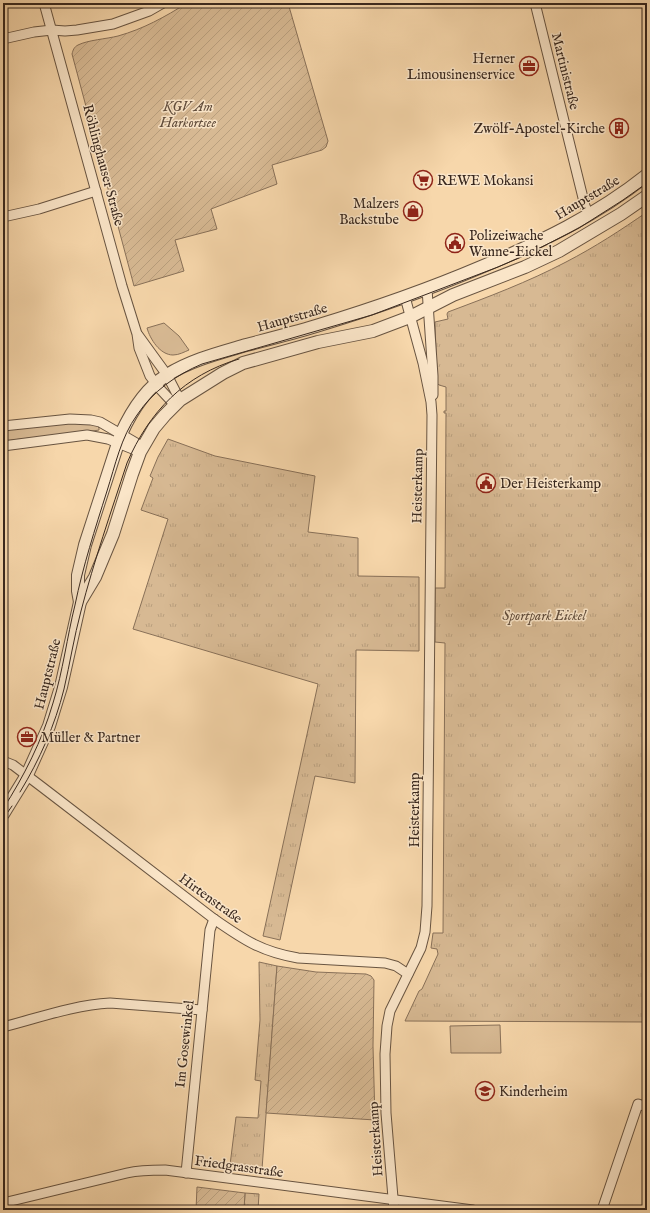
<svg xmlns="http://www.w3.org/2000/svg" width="650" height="1213" viewBox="0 0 650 1213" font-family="'IM FELL English',serif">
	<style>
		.grass { fill: #d7b993; stroke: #887058 }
		.park { fill: url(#park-tufts); stroke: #887058 }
		.garden { fill: url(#garden-furrows); stroke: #887058 }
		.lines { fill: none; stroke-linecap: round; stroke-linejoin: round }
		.minor-casing { stroke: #685441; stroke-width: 11 }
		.tertiary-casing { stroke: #685441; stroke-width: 14 }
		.minor { stroke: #fae5c8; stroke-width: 9 }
		.tertiary { stroke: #fae5c8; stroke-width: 12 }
		.tram { stroke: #39281e; stroke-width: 1 }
		.labels { text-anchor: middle; stroke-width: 3; stroke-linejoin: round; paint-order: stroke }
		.poi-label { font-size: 14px; fill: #39281e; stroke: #fae5c8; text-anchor: start }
		.street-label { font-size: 14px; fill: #39281e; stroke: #fae5c8 }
		.park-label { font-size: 14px; font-style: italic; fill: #604c3b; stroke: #fae5c8 }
	</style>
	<defs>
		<pattern id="park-tufts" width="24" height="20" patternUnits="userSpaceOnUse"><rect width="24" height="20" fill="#d7b993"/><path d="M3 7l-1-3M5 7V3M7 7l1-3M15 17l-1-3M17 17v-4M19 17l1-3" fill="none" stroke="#b99f7e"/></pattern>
		<pattern id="garden-furrows" width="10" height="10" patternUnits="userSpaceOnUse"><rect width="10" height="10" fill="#d7b993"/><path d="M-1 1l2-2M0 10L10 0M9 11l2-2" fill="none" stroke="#b99f7e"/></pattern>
	</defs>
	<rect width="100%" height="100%" fill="#f7d7ab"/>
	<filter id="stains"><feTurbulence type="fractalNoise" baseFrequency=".005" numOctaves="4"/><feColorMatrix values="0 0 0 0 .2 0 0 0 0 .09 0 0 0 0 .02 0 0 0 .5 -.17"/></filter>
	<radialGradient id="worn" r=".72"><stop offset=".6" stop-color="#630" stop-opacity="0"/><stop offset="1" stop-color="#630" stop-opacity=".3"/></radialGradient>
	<g class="grass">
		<path d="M164,323L179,336L189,350C184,352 179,355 173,355C160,355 150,339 147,328Z"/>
		<path d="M71,423L97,425L99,428V430L93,431L3,441V430Z"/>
		<path d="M500,1025L501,1053H451L450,1026Z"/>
	</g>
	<g class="park">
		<path d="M647,212V1022L405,1021L419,991L422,989L438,954L437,949L431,948L433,933H443L445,643L435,642V588H445L446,413H444V411H446V387L439,385L437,383L435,322L448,319L447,314L448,312C488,297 528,282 566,262C595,247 621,230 647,212Z"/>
		<path d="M168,439L215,456L315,476L308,532L358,538V576L419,577V651L356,650L355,783L315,776L280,940L263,936L318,684L133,629L168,519L141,510L153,478L150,476L158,457Z"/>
		<path d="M259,962L277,966L262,1169L230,1165L236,1117L258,1118L261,1081L255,1080L260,1020Z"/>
		<path d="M245,1193L259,1194L258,1210H244Z"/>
	</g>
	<g class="garden">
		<path d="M187,3H288L328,141L326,147L322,150L272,165L277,184L211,209L217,229L175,240L184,271L134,286L72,54C73,50 74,47 78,45C88,40 106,39 118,36C143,29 165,17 187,3Z"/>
		<path d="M277,966L316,972L366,974L371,976L374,980L373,1046L375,1120L266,1113Z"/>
		<path d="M197,1187L245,1193L244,1210H196Z"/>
	</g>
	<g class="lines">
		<defs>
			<g id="minor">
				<path d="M44,3L122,286L137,334L139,348L150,376L160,389L174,404"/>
				<path d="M535,3L585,206L589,215"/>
				<path d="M3,39L34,32L52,30L65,31L77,30L113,24L149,11L163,3"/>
				<path d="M3,217L39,209L96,191"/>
				<path d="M427,289L433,376V395"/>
				<path d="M138,335L167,375L180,400"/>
				<path d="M3,426L70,419L91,420L100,422L143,447"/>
				<path d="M3,446L87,435L108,439L140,452"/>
				<path d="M3,761L13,765L42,787L214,919C244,940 262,952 298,958L385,963L396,966L408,974"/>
				<path d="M3,1027C38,1018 74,1005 110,1003L202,1010"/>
				<path d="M186,1173L210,930L214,919"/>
				<path d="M3,1203L127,1173C140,1170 152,1170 165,1170L473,1210"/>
				<path d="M394,1210L386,1113L385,1054L387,1026L390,1011L421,948L425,932L427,906L432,415L431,402L423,363L405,297"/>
				<path d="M602,1210L638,1104L647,1107"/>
			</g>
			<g id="tertiary">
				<path d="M80,602L78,591V575L85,545L121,434C131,412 146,388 167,375C191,360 219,353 246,345C269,339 293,333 316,326C372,309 427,290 481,267C539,243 597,215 647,175"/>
				<path d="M3,814L27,775L49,726L61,687L80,602L95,577L113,534L132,474L140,452L154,428L165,415L180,400L223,373L243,363L318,342L373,331L410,317L453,295L525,267L559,251L621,214L647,196"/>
			</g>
		</defs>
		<use href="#minor" class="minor-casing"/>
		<use href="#tertiary" class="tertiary-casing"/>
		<use href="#minor" class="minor"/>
		<use href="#tertiary" class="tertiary"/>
		<g class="tram">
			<path d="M20,792C40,759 55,725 64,689C70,663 74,637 81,611C94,561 111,512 127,463C149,412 184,375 239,359"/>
			<path d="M3,809C24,776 42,741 53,703C63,671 67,637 75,605C83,566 95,529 107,491C115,466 121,437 137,415C153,391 176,375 202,364L372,315L498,267L526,255L579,228L623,200L647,183"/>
			<path d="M3,819L12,806"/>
		</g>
	</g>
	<defs>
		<symbol id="office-ring" viewBox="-11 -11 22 22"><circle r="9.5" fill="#fae5c8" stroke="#8f2418" stroke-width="1.5"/><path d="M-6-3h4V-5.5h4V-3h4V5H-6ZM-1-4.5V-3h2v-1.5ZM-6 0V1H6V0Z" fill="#8f2418"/></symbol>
		<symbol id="building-ring" viewBox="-11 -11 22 22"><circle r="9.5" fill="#fae5c8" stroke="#8f2418" stroke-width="1.5"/><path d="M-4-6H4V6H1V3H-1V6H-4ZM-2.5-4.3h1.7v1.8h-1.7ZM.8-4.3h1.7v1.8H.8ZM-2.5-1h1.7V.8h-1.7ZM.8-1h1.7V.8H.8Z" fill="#8f2418"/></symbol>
		<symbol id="supermarket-ring" viewBox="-11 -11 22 22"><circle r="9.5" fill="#fae5c8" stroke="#8f2418" stroke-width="1.5"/><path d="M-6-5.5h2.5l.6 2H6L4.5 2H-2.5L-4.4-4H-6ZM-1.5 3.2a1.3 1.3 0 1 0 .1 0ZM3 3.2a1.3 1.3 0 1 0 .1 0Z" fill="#8f2418"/></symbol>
		<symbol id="shop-ring" viewBox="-11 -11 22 22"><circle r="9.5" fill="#fae5c8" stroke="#8f2418" stroke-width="1.5"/><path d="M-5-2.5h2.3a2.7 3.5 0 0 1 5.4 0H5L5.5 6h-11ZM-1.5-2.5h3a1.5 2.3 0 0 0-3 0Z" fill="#8f2418"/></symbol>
		<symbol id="civic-ring" viewBox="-11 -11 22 22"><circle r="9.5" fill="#fae5c8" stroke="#8f2418" stroke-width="1.5"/><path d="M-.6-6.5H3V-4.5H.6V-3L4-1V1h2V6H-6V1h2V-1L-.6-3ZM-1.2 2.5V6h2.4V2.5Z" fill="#8f2418"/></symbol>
		<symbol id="school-ring" viewBox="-11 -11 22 22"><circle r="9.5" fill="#fae5c8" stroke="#8f2418" stroke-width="1.5"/><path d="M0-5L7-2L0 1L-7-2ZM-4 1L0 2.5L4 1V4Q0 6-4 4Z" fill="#8f2418"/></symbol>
	</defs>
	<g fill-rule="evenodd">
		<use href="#office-ring" x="518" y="55" width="22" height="22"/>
		<use href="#building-ring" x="608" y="117" width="22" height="22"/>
		<use href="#supermarket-ring" x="412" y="169" width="22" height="22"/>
		<use href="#shop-ring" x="402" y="200" width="22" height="22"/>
		<use href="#civic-ring" x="444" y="232" width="22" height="22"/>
		<use href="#civic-ring" x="475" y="472" width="22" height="22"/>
		<use href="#office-ring" x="16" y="726" width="22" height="22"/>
		<use href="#school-ring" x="474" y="1080" width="22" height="22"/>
	</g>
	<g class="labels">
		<g class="poi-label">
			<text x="515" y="63" text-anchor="end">Herner<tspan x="515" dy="16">Limousinenservice</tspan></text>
			<text x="605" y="133" text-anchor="end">Zwölf-Apostel-Kirche</text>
			<text x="437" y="185">REWE Mokansi</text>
			<text x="399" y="208" text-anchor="end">Malzers<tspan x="399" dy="16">Backstube</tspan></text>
			<text x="469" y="240">Polizeiwache<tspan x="469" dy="16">Wanne-Eickel</tspan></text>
			<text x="500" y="488">Der Heisterkamp</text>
			<text x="41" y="742">Müller &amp; Partner</text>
			<text x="499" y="1096">Kinderheim</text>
		</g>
		<g class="street-label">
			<text transform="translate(566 71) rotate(76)" y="5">Martinistraße</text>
			<text transform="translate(104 165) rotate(75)" y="5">Röhlinghauser Straße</text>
			<text transform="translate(587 197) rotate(-31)" y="5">Hauptstraße</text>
			<text transform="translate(292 317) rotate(-16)" y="5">Hauptstraße</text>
			<text transform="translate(417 486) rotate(-89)" y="5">Heisterkamp</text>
			<text transform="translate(47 674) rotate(-76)" y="5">Hauptstraße</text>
			<text transform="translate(414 810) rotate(-90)" y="5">Heisterkamp</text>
			<text transform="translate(211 898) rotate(36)" y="5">Hirtenstraße</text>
			<text transform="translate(184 1044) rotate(-84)" y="5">Im Gosewinkel</text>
			<text transform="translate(375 1139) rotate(-94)" y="5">Heisterkamp</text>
			<text transform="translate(239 1166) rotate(8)" y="5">Friedgrasstraße</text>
		</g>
		<g class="park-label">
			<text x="188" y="111">KGV Am<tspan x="188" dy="16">Harkortsee</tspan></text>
			<text x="544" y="620">Sportpark Eickel</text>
		</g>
	</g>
	<rect width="650" height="1213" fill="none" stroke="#f7d7ab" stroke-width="16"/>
	<rect x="4" y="4" width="642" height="1205" fill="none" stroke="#39281e" stroke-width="2"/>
	<rect x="8" y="8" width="634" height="1197" fill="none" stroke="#39281e"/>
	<rect width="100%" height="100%" filter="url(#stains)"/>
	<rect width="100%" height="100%" fill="url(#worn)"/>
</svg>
